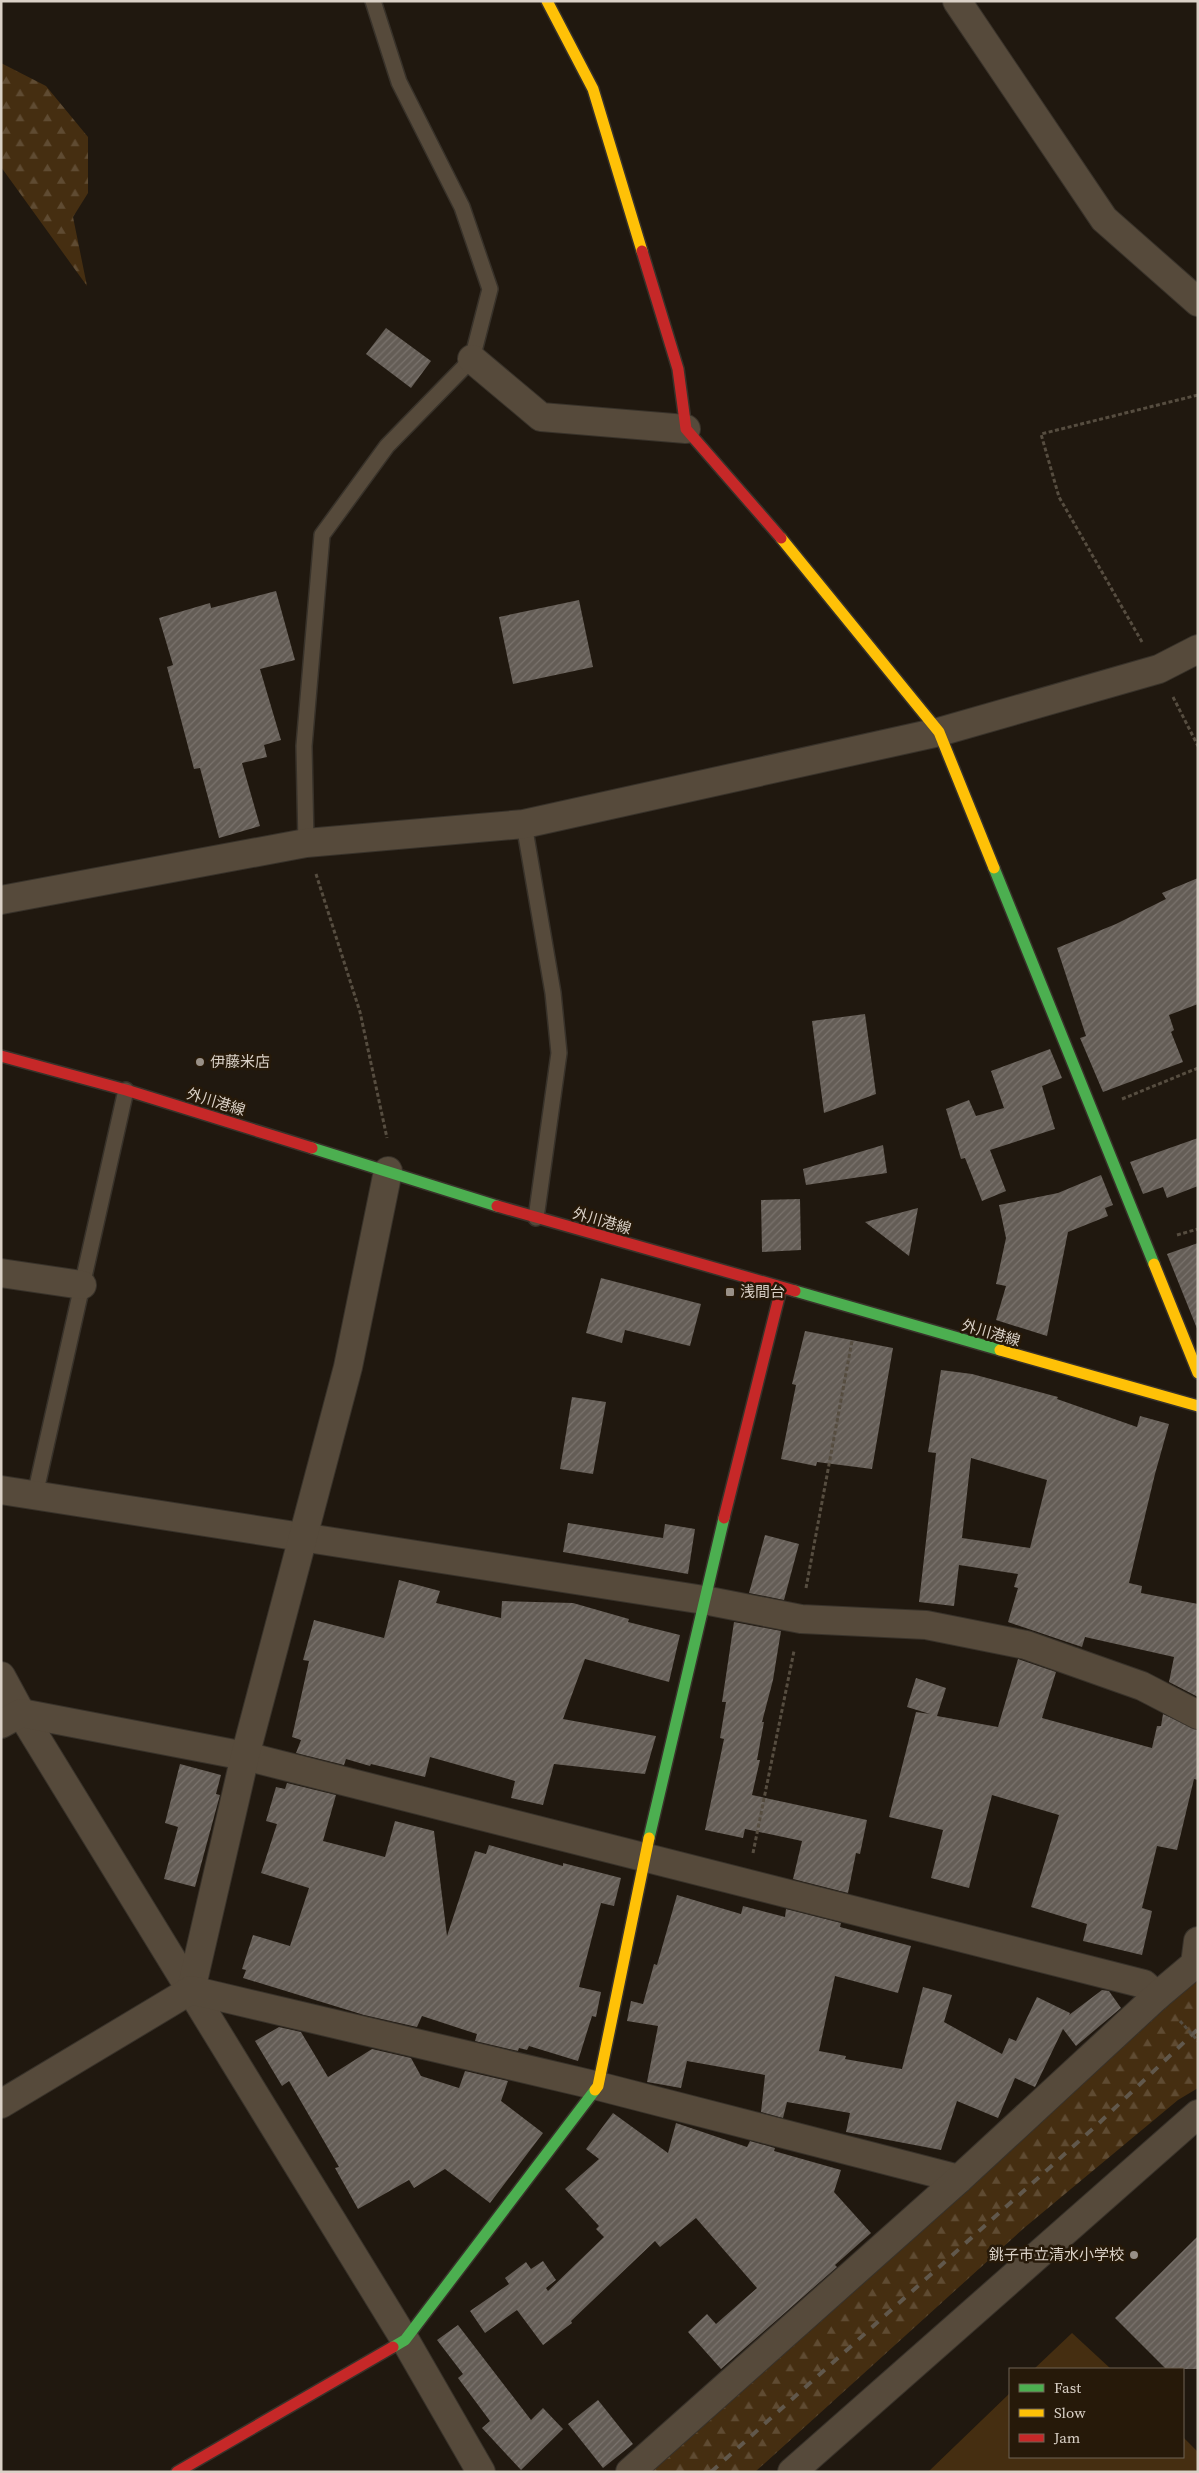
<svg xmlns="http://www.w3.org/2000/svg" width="1199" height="2473" viewBox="0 0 1199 2473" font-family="'Source Serif 4','Noto Sans JP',serif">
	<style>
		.forest { fill: url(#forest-firs) }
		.pitch { fill: #452e11 }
		.building { fill: url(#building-hatch); fill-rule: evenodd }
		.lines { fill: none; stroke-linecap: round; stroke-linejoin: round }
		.lane-casing { stroke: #38322a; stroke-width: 18 }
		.street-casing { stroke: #38322a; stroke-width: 30 }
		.fast-casing { stroke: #38322a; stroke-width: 14 }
		.slow-casing { stroke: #38322a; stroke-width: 14 }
		.jam-casing { stroke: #38322a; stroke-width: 14 }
		.path { stroke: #564d40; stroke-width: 3; stroke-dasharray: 4 2.5; stroke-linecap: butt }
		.lane { stroke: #564a3b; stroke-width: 15 }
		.street { stroke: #564a3b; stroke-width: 28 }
		.fast { stroke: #4caf50; stroke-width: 11 }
		.slow { stroke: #ffc107; stroke-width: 11 }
		.jam { stroke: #c62828; stroke-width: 11 }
		.rail { stroke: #61584c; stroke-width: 4; stroke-dasharray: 9 9; stroke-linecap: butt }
		.path-bridge { stroke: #564d40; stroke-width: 3; stroke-dasharray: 4 2.5; stroke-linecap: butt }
		.poi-dot { fill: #999087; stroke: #261909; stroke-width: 2 }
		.labels { text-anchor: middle; stroke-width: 5; stroke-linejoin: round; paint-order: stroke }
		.poi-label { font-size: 15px; fill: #dad1c7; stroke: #261909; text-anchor: start }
		.street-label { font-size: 15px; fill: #dad1c7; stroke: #261909 }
	</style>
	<defs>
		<pattern id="forest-firs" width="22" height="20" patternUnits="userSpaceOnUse" patternTransform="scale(1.25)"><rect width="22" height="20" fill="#452e11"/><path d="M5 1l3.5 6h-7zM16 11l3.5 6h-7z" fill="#5f4b32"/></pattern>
		<pattern id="building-hatch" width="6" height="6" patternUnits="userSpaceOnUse" patternTransform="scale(1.25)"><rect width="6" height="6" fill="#645d56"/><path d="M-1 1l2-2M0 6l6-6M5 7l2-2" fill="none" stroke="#7a736d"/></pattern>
	</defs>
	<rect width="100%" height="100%" fill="#20180f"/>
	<g class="forest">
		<path d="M1,63L46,86L88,137V193L73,217L87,286L1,167Z"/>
		<path d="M1198,1978V2088L1178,2100L1024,2228L755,2472H643Z"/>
	</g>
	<g class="pitch">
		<path d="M1072,2333L1111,2369H1034Z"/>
		<path d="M1010,2393V2457H1183V2437L1198,2452V2472H928Z"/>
	</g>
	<g class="building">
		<path d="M386,328L431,361L411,388L366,354Z"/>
		<path d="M276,591L295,660L260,669L281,740L264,745L267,757L242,763L260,826L219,838L200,768L194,769L167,667L173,665L159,618L210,603L211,608Z"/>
		<path d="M579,600L593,667L513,684L499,617Z"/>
		<path d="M1198,878V1004L1169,1015L1174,1030L1171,1032L1183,1062L1103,1092L1080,1038L1086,1036L1057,948L1116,924L1166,899L1162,893Z"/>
		<path d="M865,1014L876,1094L824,1113L812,1021Z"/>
		<path d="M1050,1049L1062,1078L1042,1086L1055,1129L990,1150L1006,1191L982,1201L965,1158L961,1159L946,1109L969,1100L976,1116L1004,1108L991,1071Z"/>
		<path d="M1198,1138V1186L1167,1198L1163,1187L1143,1194L1130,1162Z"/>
		<path d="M883,1145L887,1173L806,1185L803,1169Z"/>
		<path d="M1101,1175L1113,1205L1105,1208L1108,1216L1068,1232L1047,1336L996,1320L1006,1286L996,1284L1006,1238L999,1205L1058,1193Z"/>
		<path d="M800,1199L801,1250L762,1252L761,1200Z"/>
		<path d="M918,1208L909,1256L865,1222Z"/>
		<path d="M1198,1243V1331L1167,1254Z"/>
		<path d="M601,1278L701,1304L690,1346L625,1330L622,1343L586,1333Z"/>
		<path d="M805,1331L893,1348L872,1469L817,1462L816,1466L781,1459L796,1385L792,1384Z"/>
		<path d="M941,1370L972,1374L1058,1397L1057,1399L1137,1427L1140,1416L1169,1424L1155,1474L1129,1583L1142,1586L1141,1593L1198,1604V1697L1169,1682L1174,1657L1085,1637L1082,1647L1008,1622L1018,1588L1014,1587L1018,1574L959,1565L954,1606L919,1602L936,1453L928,1452ZM971,1458L1047,1480L1030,1548L962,1538Z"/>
		<path d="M572,1397L606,1402L593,1474L560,1469Z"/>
		<path d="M568,1523L663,1538L665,1524L695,1529L688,1574L563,1552Z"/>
		<path d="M765,1535L799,1544L784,1600L749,1593Z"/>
		<path d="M399,1580L440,1591L436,1603L501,1618L502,1601L573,1603L629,1619L628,1622L680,1635L669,1682L585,1659L563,1719L656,1736L645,1774L554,1764L543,1805L511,1798L515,1781L430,1757L425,1777L371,1764L370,1766L346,1759L344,1765L296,1753L301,1740L292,1737L309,1661L303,1660L314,1620L384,1638Z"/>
		<path d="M734,1622L781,1631L773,1680L762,1722H764L757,1760H760L752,1795L867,1820L860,1854L856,1853L848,1893L793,1879L802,1841L745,1829L743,1838L705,1830L724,1739L720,1738L726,1702H722Z"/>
		<path d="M1018,1659L1056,1672L1042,1718L1152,1748L1157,1726H1161L1163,1714L1198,1730V1780L1194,1779L1177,1850L1157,1846L1142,1908L1152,1911L1142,1955L1083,1941L1087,1924L1031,1907L1059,1815L992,1795L969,1888L931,1878L943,1830L889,1817L916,1712L930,1714L907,1707L916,1678L946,1688L937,1716L998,1727Z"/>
		<path d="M180,1764L221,1775L216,1794L220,1795L195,1887L164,1879L178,1827L165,1823Z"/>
		<path d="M287,1783L336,1795L323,1841L385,1857L395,1821L434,1831L447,1936L475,1851L486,1854L489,1845L563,1866V1863L621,1878L614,1906L601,1903L579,1987L601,1992L596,2017L592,2016L578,2061L529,2046L527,2050L519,2048L518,2051L475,2041L477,2034L422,2016L417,2027L364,2015L243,1978L246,1970L242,1969L253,1935L290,1946L309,1888L261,1873L277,1824L266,1821L276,1787L285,1789Z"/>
		<path d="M677,1895L741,1914L743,1906L785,1917L786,1909L841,1923L840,1927L911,1946L898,1993L835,1976L819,2051L846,2056L845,2059L902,2069L923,1987L952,1995L944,2022L1002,2054L1009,2038L1016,2041L1037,1997L1070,2013L1069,2015L1102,1990L1109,1991L1121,2008L1076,2046L1063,2029L1035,2087L1015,2078L998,2118L957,2101L941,2150L846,2132L850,2113L787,2102L783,2118L761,2112L765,2075L687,2061L681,2088L647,2082L658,2026L627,2021L631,2001L643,2004L654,1964L657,1965Z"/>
		<path d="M279,2027L301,2032L328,2077L372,2049L411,2058L421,2076L459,2088L465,2071L508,2081L501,2101L543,2133L490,2203L445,2169L414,2188L409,2180L358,2209L335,2168L339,2167L289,2081L282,2086L255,2041Z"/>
		<path d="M613,2113L668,2153L676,2123L747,2147L750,2141L775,2148L774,2151L841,2170L834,2192L871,2233L835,2265L837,2267L721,2369L688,2332L707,2314L716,2324L757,2288L696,2218L660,2247L655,2241L571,2321L572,2323L543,2345L517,2310L485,2333L470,2311L509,2284L505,2278L526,2262L531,2269L543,2261L556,2280L546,2288L548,2291L604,2237L596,2229L599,2226L565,2189L599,2159L586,2149Z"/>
		<path d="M1198,2236V2369H1166L1115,2318Z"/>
		<path d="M458,2325L531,2420L543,2408L563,2429L521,2470L482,2428L490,2421L458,2378L463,2374L437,2340Z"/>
		<path d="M598,2400L633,2444L603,2468L568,2424Z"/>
	</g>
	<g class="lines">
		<defs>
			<g id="lane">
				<path d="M524,824L553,993L559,1053L536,1218"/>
				<path d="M306,843L304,746L322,535L387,446L472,359L490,289L462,207L399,82L373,1"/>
				<path d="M35,1495L126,1090"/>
			</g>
			<g id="street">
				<path d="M957,1L1104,219L1198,302"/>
				<path d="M472,359L541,417L686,429"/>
				<path d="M1,900L306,843L524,824L939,732L1159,669L1198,649"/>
				<path d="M1,1273L82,1285"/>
				<path d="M1,1490L704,1600L801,1619L926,1625L1026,1645L1142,1686L1198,1715"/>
				<path d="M1,1676L21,1713L405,2340L481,2472"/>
				<path d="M1,1724L21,1713L245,1756L1144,1984L1157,1996"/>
				<path d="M191,1990L245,1756L348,1367L388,1171"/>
				<path d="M1,2104L191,1990L598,2086L959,2179"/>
				<path d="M630,2472L959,2179L1157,1996L1195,1964L1198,1941"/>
				<path d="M792,2472L1198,2114"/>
			</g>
			<g id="fast">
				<path d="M994,868L1154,1264"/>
				<path d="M312,1148L497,1206"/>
				<path d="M795,1291L1000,1350"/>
				<path d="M649,1838L724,1518"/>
				<path d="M393,2347L405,2340L595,2090"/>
			</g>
			<g id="slow">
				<path d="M547,1L593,89L642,251"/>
				<path d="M781,538L939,732L994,868"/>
				<path d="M1154,1264L1198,1373"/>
				<path d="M1000,1350L1198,1406"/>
				<path d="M595,2090L598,2086L649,1838"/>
			</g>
			<g id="jam">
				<path d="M642,251L678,369L686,429L781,538"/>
				<path d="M1,1056L126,1090L312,1148"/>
				<path d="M497,1206L795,1291"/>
				<path d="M724,1518L781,1289"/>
				<path d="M177,2472L393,2347"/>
			</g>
		</defs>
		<use href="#lane" class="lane-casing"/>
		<use href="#street" class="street-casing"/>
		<use href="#fast" class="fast-casing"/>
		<use href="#slow" class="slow-casing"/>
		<use href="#jam" class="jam-casing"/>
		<g class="path">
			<path d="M1142,642L1059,497L1041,434L1198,395"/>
			<path d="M1173,697L1198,746"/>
			<path d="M316,874L360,1012L387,1138"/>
			<path d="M1122,1099L1198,1068"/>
			<path d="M1177,1235L1198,1229"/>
			<path d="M806,1588L852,1341"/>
			<path d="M753,1853L794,1651"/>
		</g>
		<use href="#lane" class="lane"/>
		<use href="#street" class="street"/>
		<use href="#fast" class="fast"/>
		<use href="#slow" class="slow"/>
		<use href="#jam" class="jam"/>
		<path class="rail" d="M711,2472L1097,2125L1198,2029"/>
		<path class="path-bridge" d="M1180,2021L1198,2041"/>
	</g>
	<g class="poi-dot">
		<circle cx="200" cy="1062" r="5"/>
		<rect x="725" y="1287" width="10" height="10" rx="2.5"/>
		<circle cx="1134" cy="2255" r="5"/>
	</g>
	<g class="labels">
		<g class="poi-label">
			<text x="210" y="1067">伊藤米店</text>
			<text x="740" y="1297">浅間台</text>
			<text x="1124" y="2260" text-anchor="end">銚子市立清水小学校</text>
		</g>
		<g class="street-label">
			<text transform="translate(216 1102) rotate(17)" y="5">外川港線</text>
			<text transform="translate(602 1221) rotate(16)" y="5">外川港線</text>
			<text transform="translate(991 1333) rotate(16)" y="5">外川港線</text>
		</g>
	</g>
	<rect width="1199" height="2473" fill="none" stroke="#dad1c7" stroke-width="5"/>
	<rect x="1009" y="2368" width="175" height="90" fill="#261909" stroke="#6e6355"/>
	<rect x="1019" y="2384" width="25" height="8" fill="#4caf50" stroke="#6e6355"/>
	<text x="1054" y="2393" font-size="15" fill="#dad1c7">Fast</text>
	<rect x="1019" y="2409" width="25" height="8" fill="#ffc107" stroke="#6e6355"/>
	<text x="1054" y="2418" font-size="15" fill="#dad1c7">Slow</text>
	<rect x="1019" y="2434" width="25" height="8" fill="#c62828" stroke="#6e6355"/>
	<text x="1054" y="2443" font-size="15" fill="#dad1c7">Jam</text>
</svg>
